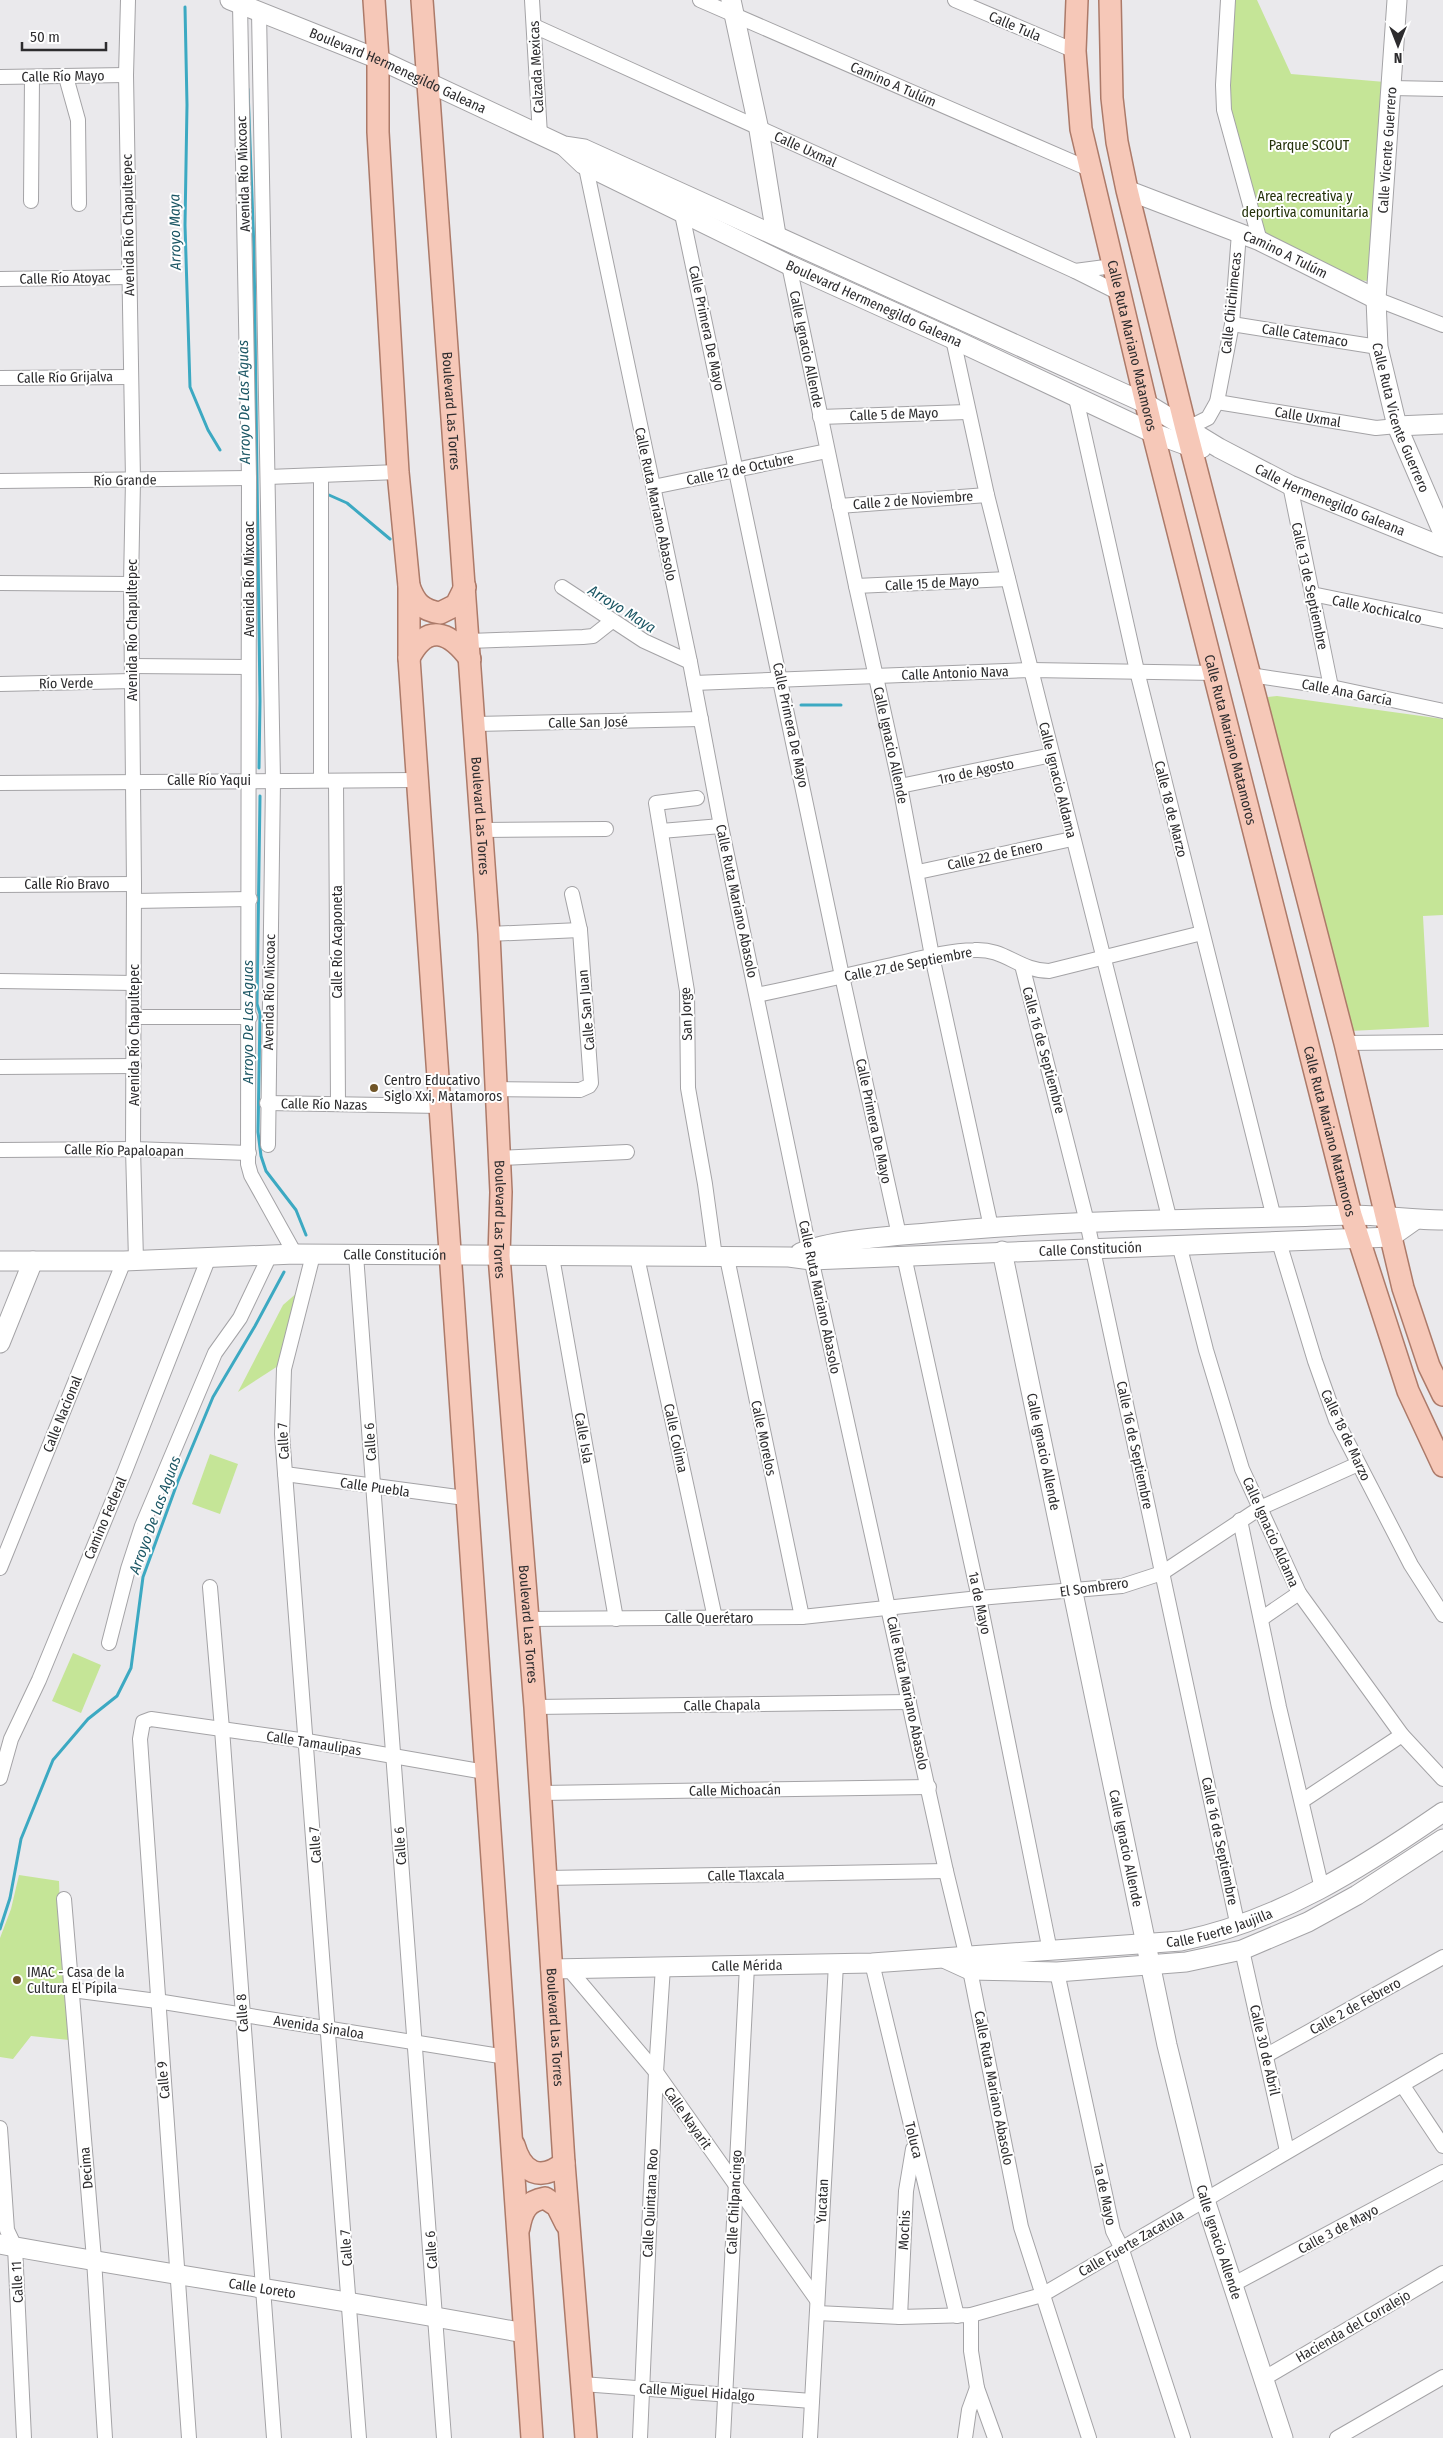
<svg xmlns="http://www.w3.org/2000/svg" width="1443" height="2438" viewBox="0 0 1443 2438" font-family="'Fira Sans Condensed',sans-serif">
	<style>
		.green { fill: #c5e597 }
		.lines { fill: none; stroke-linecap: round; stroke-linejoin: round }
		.stream { stroke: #3ca9c2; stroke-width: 3 }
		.street-casing { stroke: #a4a3a6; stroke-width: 16 }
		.secondary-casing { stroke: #a4a3a6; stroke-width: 21 }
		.primary-casing { stroke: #ac7a69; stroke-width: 24 }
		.street { stroke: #fff; stroke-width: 14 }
		.secondary { stroke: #fff; stroke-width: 19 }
		.primary { stroke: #f6c8b8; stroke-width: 21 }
		.poi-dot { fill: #705527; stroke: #fff; stroke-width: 2 }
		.labels { text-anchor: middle; stroke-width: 4; stroke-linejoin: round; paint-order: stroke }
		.street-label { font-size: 14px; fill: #2d2c2e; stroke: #fff }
		.park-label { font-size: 14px; fill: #24320a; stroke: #fff }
		.poi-label { font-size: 14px; fill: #2d2c2e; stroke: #fff; text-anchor: start }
		.water-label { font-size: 15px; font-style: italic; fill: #1c5765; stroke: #fff }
	</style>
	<rect width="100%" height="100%" fill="#eae9ec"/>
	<g class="green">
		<path d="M1232,0H1257L1291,74L1385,82L1368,281L1357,280L1263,236L1228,110Z"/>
		<path d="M1277,696L1443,719V915L1423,916L1429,1027L1350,1031L1267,710L1268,697Z"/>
		<path d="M298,1292L278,1366L238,1392L283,1305Z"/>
		<path d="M210,1454L238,1464L220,1514L192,1504Z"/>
		<path d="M73,1653L101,1665L81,1713L52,1701Z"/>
		<path d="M19,1875L59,1881L62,1969L69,2040L31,2036L13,2059L0,2057V1938L11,1909Z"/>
	</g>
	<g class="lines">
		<g class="stream">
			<path d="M185,7L187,105L185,225L190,387L208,430L220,450"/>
			<path d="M248,89L254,250L260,701L259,768"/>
			<path d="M329,495L347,503L390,539"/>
			<path d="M801,705H841"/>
			<path d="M260,796L257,1004L260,1014L258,1132L261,1156L266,1171L296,1210L306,1235"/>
			<path d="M0,1929L10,1898L21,1839L53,1760L88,1719L117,1696L131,1668L143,1577L178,1481L213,1397L255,1326L284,1272"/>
		</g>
		<defs>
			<g id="street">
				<path d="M128,0L126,75L133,480L131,584L134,884L133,1149L136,1260"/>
				<path d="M532,0L540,135"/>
				<path id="s1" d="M700,0L1089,169"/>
				<path d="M955,0L1075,51"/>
				<path d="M1228,0L1223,85L1224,110L1260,241"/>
				<path d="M240,4L249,478L248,1164L251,1175L295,1254"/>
				<path d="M259,12L273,781L268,1145"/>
				<path id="s2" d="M534,26L1075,271L1121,294"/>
				<path d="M0,77L126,75"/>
				<path d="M66,77L78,120L79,204"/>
				<path d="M1391,88L1443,89"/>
				<path d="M584,158L690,662L721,826L809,1249L946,1871L970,1970L1021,2227L1089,2438"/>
				<path d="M31,201L32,77"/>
				<path d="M682,214L842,976L899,1235"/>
				<path id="s3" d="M789,265L856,586L900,786L932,956L991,1227"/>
				<path d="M1075,271L1113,266"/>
				<path d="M0,279L129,277"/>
				<path d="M1376,299L1443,325"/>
				<path d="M1232,324L1378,347"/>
				<path d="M953,339L987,495L1170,1221"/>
				<path d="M0,378L130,377"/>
				<path d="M1076,398L1137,671L1274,1218"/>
				<path id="s4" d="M1217,402L1376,428L1397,426"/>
				<path d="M820,417L967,412"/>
				<path d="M1186,429L1208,418L1217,402L1232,324L1239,233"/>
				<path d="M268,477L398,472"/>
				<path d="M321,477V780"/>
				<path d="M0,481L249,478"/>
				<path d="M1290,485L1331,687"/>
				<path d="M653,487L827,451"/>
				<path d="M839,506L987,495"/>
				<path d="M0,583L131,584"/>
				<path d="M856,586L1008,579"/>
				<path d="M562,587L644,641L690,662"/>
				<path d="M1312,594L1443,621"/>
				<path d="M469,641L583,637L593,636L612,621"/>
				<path d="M132,666L248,667"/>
				<path d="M1250,675L1331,687L1443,711"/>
				<path d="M694,683L1031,670L1215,673"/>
				<path d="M0,684L132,681"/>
				<path d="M475,724L701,719"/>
				<path d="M336,781L338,1104"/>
				<path d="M0,783L417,780"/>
				<path d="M900,786L1052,755"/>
				<path d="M697,798L656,803L687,991L688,1088L705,1184L715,1257"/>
				<path d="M482,830L606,829"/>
				<path d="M661,831L721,826"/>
				<path d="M918,872L1072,839"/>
				<path d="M0,885L134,884"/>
				<path d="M134,901L250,899"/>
				<path d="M489,934L580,930"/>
				<path d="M1022,965L1087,1222L1238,1927"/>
				<path d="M0,981L134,983"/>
				<path d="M757,995C800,986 844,976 887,966C915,960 945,951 974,950C1005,948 1019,971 1049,971L1202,933"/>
				<path d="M134,1017H250"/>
				<path d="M1345,1043L1443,1042"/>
				<path d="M0,1067L134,1066"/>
				<path d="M496,1089L580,1090L589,1086L591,1083L580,930L572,894"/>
				<path d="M267,1103L441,1106"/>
				<path d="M0,1150L133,1149L249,1153"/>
				<path d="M500,1158L627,1152"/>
				<path d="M1279,1242L1315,1361L1336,1420L1411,1565L1443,1615"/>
				<path d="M1179,1244L1206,1350L1242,1469L1299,1593L1402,1735L1443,1779"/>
				<path d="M313,1255L284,1369L282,1434L359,2438"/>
				<path d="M356,1255L444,2438"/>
				<path d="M904,1256L979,1598L1050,1951"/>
				<path d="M552,1257L616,1619"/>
				<path d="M637,1257L715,1618"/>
				<path d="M727,1258L802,1617"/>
				<path d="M285,1474L465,1498"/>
				<path d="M1240,1520L1279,1707L1322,1889"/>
				<path d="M0,1568L124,1261"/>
				<path d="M210,1587L222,1729L274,2438"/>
				<path d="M527,1619L802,1617L979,1598L1122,1586L1162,1573L1260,1508L1358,1464"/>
				<path d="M1261,1619L1299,1593"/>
				<path d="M109,1643L128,1569L142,1526L215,1353L240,1318L270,1255"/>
				<path d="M535,1707L909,1702"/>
				<path d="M0,1778L11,1739L39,1680L125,1471L209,1257"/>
				<path d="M541,1793L929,1787"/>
				<path d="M1302,1801L1402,1735"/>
				<path d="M546,1878L946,1871"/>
				<path d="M64,1899L94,2259L105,2438"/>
				<path d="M1242,1950L1287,2151"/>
				<path d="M872,1963L957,2316"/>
				<path d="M568,1968L656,2072L817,2300"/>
				<path d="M1057,1972L1113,2231L1121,2247L1183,2438"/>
				<path d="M72,1990L157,2001L506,2057"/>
				<path d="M1267,2055L1443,1957"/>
				<path d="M1403,2086L1443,2146"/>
				<path d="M0,2128L7,2230L15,2247L24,2438"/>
				<path d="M1232,2285L1443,2172"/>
				<path d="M817,2313L900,2317L971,2315L1042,2295L1443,2061"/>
				<path d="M971,2315V2351L977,2388L995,2438"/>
				<path d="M900,2317L906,2191L913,2149"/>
				<path d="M1263,2379L1443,2273"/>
				<path d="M582,2384L812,2401"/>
				<path d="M189,2438L140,1739L143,1722L151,1719L307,1741L485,1772"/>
				<path d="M640,2438L656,2072L663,1967"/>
				<path d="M723,2438L747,1966"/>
				<path d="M810,2438L836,1964"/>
				<path d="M965,2438L969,2410L977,2388"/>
				<path d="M1337,2438L1443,2377"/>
			</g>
			<g id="secondary">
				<path id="s5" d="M230,0L378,59L564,146L584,149L1147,404L1219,448L1290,485L1443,547"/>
				<path d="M731,0L759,130L776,235"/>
				<path id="s6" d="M1397,0L1376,299L1378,347L1397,426L1443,533"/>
				<path id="s7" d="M564,146L583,164L789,265L953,339L1153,433L1191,447L1202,448"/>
				<path id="s8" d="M1127,190L1260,241L1376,299"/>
				<path d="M1397,426L1443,424"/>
				<path id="s9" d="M1002,1251L1167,2045L1205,2200L1283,2438"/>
				<path d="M800,1253C830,1240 893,1236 927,1233C1068,1219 1210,1220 1351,1215C1383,1215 1412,1220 1443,1220"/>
				<path id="s10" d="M0,1261H124L295,1254L789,1257L811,1260L1391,1237L1415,1220"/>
				<path d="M0,1343L33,1261"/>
				<path d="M946,1959L970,1970L1057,1972L1186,1962L1242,1950L1308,1922L1357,1895L1443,1839"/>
				<path id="s11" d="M551,1969L872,1963L1181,1941C1279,1921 1362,1868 1443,1812"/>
				<path id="s12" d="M0,2244C174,2276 350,2300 524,2333"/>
			</g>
			<g id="primary">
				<path d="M374,0L378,59V132L398,472L409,586V658L532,2438"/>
				<path id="s13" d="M422,0L489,934L501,1192L499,1256L535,1707L564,2163L586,2438"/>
				<path id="s14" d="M1077,0L1075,51L1081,129L1153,433L1351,1215L1408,1391L1443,1466"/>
				<path d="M1110,0L1112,98L1117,142L1127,190L1186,429L1345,1043L1403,1288L1429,1366L1443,1395"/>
				<path d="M409,586C415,603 422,610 440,613L456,605L465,587"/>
				<path d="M409,658C427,623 449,631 470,659"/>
				<path d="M514,2145C522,2173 540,2182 564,2163"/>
				<path d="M519,2228C522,2211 527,2201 545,2198L557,2206L566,2224"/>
			</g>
		</defs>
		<use href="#street" class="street-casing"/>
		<use href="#secondary" class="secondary-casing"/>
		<use href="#primary" class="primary-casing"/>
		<use href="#street" class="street"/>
		<use href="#secondary" class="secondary"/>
		<use href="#primary" class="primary"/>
	</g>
	<g class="poi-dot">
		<circle cx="374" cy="1088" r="5"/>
		<circle cx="17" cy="1980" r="5"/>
	</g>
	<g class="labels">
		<g class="street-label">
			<text transform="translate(1015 26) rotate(23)" y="5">Calle Tula</text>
			<text transform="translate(536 67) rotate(-93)" y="5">Calzada Mexicas</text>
			<text dy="5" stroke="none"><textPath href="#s5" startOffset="182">Boulevard Hermenegildo Galeana</textPath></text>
			<text transform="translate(63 76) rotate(-1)" y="5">Calle Río Mayo</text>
			<text dy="5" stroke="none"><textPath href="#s1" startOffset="211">Camino A Tulúm</textPath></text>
			<text dy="5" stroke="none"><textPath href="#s2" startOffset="298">Calle Uxmal</textPath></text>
			<text transform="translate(1387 150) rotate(-86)" y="5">Calle Vicente Guerrero</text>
			<text transform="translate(243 174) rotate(-92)" y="5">Avenida Río Mixcoac</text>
			<text transform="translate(128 225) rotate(-91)" y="5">Avenida Río Chapultepec</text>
			<text dy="5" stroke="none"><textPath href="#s8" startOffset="171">Camino A Tulúm</textPath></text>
			<text transform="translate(65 278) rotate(-1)" y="5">Calle Río Atoyac</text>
			<text dy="5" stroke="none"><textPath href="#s7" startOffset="349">Boulevard Hermenegildo Galeana</textPath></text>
			<text transform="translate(1231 303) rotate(-84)" y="5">Calle Chichimecas</text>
			<text transform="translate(707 328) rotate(78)" y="5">Calle Primera De Mayo</text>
			<text transform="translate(1305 335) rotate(9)" y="5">Calle Catemaco</text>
			<text dy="5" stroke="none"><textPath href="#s14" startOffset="352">Calle Ruta Mariano Matamoros</textPath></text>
			<text dy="5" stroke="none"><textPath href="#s3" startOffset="86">Calle Ignacio Allende</textPath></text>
			<text transform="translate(65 377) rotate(-1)" y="5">Calle Río Grijalva</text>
			<text dy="5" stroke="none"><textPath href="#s13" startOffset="412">Boulevard Las Torres</textPath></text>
			<text transform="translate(894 414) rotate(-2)" y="5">Calle 5 de Mayo</text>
			<text dy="5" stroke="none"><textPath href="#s4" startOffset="92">Calle Uxmal</textPath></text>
			<text dy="5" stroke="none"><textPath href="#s6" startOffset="422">Calle Ruta Vicente Guerrero</textPath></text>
			<text transform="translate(740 469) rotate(-12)" y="5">Calle 12 de Octubre</text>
			<text transform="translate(125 480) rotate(-1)" y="5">Río Grande</text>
			<text dy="5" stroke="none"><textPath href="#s5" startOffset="1210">Calle Hermenegildo Galeana</textPath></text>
			<text transform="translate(913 500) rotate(-4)" y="5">Calle 2 de Noviembre</text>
			<text transform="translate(656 504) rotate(78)" y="5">Calle Ruta Mariano Abasolo</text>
			<text transform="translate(249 579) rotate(-90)" y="5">Avenida Río Mixcoac</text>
			<text transform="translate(932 583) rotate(-3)" y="5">Calle 15 de Mayo</text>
			<text transform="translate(1310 586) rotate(78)" y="5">Calle 13 de Septiembre</text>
			<text transform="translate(1377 609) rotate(12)" y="5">Calle Xochicalco</text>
			<text transform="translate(132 630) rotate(-90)" y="5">Avenida Río Chapultepec</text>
			<text transform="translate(955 673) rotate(-2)" y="5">Calle Antonio Nava</text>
			<text transform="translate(66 683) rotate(-1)" y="5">Río Verde</text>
			<text transform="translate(1347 692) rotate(11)" y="5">Calle Ana García</text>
			<text transform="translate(588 722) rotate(-1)" y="5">Calle San José</text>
			<text transform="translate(791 725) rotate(78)" y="5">Calle Primera De Mayo</text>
			<text dy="5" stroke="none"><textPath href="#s14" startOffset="758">Calle Ruta Mariano Matamoros</textPath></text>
			<text dy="5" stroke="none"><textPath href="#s3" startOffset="491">Calle Ignacio Allende</textPath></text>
			<text transform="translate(976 771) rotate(-12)" y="5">1ro de Agosto</text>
			<text x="209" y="785">Calle Río Yaqui</text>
			<text transform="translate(1058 780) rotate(76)" y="5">Calle Ignacio Aldama</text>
			<text transform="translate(1171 809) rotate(76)" y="5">Calle 18 de Marzo</text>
			<text dy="5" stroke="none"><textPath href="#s13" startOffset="818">Boulevard Las Torres</textPath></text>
			<text transform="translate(995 855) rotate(-12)" y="5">Calle 22 de Enero</text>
			<text x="67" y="889">Calle Río Bravo</text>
			<text transform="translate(737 901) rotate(78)" y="5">Calle Ruta Mariano Abasolo</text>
			<text transform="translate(337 942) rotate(-90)" y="5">Calle Río Acaponeta</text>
			<text transform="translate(908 964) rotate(-11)" y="5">Calle 27 de Septiembre</text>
			<text transform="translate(269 992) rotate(-89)" y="5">Avenida Río Mixcoac</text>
			<text transform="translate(586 1010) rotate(-95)" y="5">Calle San Juan</text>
			<text transform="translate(686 1014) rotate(-92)" y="5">San Jorge</text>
			<text transform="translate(134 1035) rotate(-90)" y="5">Avenida Río Chapultepec</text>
			<text transform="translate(1044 1050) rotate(75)" y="5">Calle 16 de Septiembre</text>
			<text transform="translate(324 1104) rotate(1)" y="5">Calle Río Nazas</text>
			<text transform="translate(874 1121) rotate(78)" y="5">Calle Primera De Mayo</text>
			<text dy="5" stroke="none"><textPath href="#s14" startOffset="1162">Calle Ruta Mariano Matamoros</textPath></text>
			<text transform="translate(124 1150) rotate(1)" y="5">Calle Río Papaloapan</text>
			<text dy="5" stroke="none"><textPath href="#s13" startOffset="1222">Boulevard Las Torres</textPath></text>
			<text dy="5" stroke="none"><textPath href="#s10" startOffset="1091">Calle Constitución</textPath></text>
			<text dy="5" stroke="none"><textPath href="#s10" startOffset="395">Calle Constitución</textPath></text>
			<text transform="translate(820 1297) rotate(78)" y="5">Calle Ruta Mariano Abasolo</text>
			<text transform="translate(62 1414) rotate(-68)" y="5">Calle Nacional</text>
			<text transform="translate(1346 1435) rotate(65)" y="5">Calle 18 de Marzo</text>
			<text transform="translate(584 1438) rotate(80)" y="5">Calle Isla</text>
			<text transform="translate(676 1438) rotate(78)" y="5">Calle Colima</text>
			<text transform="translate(764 1438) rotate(78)" y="5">Calle Morelos</text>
			<text transform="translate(283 1441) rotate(-93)" y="5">Calle 7</text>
			<text transform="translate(370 1442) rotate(-94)" y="5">Calle 6</text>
			<text transform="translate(1135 1445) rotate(78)" y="5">Calle 16 de Septiembre</text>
			<text dy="5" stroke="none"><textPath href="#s9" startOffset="205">Calle Ignacio Allende</textPath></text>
			<text transform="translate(375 1487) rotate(8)" y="5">Calle Puebla</text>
			<text transform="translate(105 1518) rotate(-67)" y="5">Camino Federal</text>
			<text transform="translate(1271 1532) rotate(66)" y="5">Calle Ignacio Aldama</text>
			<text transform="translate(1094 1587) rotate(-8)" y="5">El Sombrero</text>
			<text transform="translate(980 1603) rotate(78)" y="5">1a de Mayo</text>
			<text x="709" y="1623">Calle Querétaro</text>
			<text dy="5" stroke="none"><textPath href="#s13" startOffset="1628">Boulevard Las Torres</textPath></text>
			<text transform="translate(908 1693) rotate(78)" y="5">Calle Ruta Mariano Abasolo</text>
			<text transform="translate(722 1705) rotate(-1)" y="5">Calle Chapala</text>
			<text transform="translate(314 1743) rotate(9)" y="5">Calle Tamaulipas</text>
			<text transform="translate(735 1790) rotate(-1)" y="5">Calle Michoacán</text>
			<text transform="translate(1220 1841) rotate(78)" y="5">Calle 16 de Septiembre</text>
			<text transform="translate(315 1845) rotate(-94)" y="5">Calle 7</text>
			<text transform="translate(400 1846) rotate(-94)" y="5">Calle 6</text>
			<text dy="5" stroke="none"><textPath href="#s9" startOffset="610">Calle Ignacio Allende</textPath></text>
			<text transform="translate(746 1875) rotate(-1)" y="5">Calle Tlaxcala</text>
			<text dy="5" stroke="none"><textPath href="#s11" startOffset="671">Calle Fuerte Jaujilla</textPath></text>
			<text dy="5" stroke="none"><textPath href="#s11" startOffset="196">Calle Mérida</textPath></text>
			<text transform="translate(1355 2006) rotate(-29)" y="5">Calle 2 de Febrero</text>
			<text transform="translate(242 2013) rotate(-94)" y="5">Calle 8</text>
			<text transform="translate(319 2027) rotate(9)" y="5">Avenida Sinaloa</text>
			<text dy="5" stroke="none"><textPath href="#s13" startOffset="2032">Boulevard Las Torres</textPath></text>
			<text transform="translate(1265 2050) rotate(77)" y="5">Calle 30 de Abril</text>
			<text transform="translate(163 2080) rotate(-95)" y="5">Calle 9</text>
			<text transform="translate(994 2088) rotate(79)" y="5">Calle Ruta Mariano Abasolo</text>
			<text transform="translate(688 2118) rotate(55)" y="5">Calle Nayarit</text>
			<text transform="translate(914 2140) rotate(76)" y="5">Toluca</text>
			<text transform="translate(86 2168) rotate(-95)" y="5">Decima</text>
			<text transform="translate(1105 2194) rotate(78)" y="5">1a de Mayo</text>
			<text transform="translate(822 2201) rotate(-87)" y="5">Yucatan</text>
			<text transform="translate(734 2202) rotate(-87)" y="5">Calle Chilpancingo</text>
			<text transform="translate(650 2203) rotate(-87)" y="5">Calle Quintana Roo</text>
			<text transform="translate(1338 2229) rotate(-28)" y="5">Calle 3 de Mayo</text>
			<text transform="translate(904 2230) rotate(-87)" y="5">Mochis</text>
			<text transform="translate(1131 2243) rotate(-30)" y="5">Calle Fuerte Zacatula</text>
			<text dy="5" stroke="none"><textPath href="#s9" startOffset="1015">Calle Ignacio Allende</textPath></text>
			<text transform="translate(346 2248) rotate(-94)" y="5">Calle 7</text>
			<text transform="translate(431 2250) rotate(-94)" y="5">Calle 6</text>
			<text transform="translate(17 2282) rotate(-93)" y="5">Calle 11</text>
			<text dy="5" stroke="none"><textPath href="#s12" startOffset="266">Calle Loreto</textPath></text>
			<text transform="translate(1353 2326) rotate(-30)" y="5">Hacienda del Corralejo</text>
			<text transform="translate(697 2392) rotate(4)" y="5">Calle Miguel Hidalgo</text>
		</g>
		<g class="park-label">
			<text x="1309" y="150">Parque SCOUT</text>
			<text x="1305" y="201">Area recreativa y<tspan x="1305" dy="16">deportiva comunitaria</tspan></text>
		</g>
		<g class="poi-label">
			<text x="384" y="1085">Centro Educativo<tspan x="384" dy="16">Siglo Xxi, Matamoros</tspan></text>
			<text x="27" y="1977">IMAC - Casa de la<tspan x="27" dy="16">Cultura El Pípila</tspan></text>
		</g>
		<g class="water-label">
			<text transform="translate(175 232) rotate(-91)" y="5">Arroyo Maya</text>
			<text transform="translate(244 402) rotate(-91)" y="5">Arroyo De Las Aguas</text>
			<text transform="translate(622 609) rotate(32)" y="5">Arroyo Maya</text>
			<text transform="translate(248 1022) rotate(-90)" y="5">Arroyo De Las Aguas</text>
			<text transform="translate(155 1515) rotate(-70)" y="5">Arroyo De Las Aguas</text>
		</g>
	</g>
	<g transform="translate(1398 45) rotate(180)" stroke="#ffffff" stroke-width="4" paint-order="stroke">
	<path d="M0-4L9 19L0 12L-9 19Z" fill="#2d2c2e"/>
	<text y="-8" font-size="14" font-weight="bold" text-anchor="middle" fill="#2d2c2e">N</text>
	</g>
	<path d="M22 42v8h84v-8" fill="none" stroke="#2d2c2e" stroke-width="2.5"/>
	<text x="30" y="42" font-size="15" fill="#2d2c2e" stroke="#ffffff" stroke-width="4" paint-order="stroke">50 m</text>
</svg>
